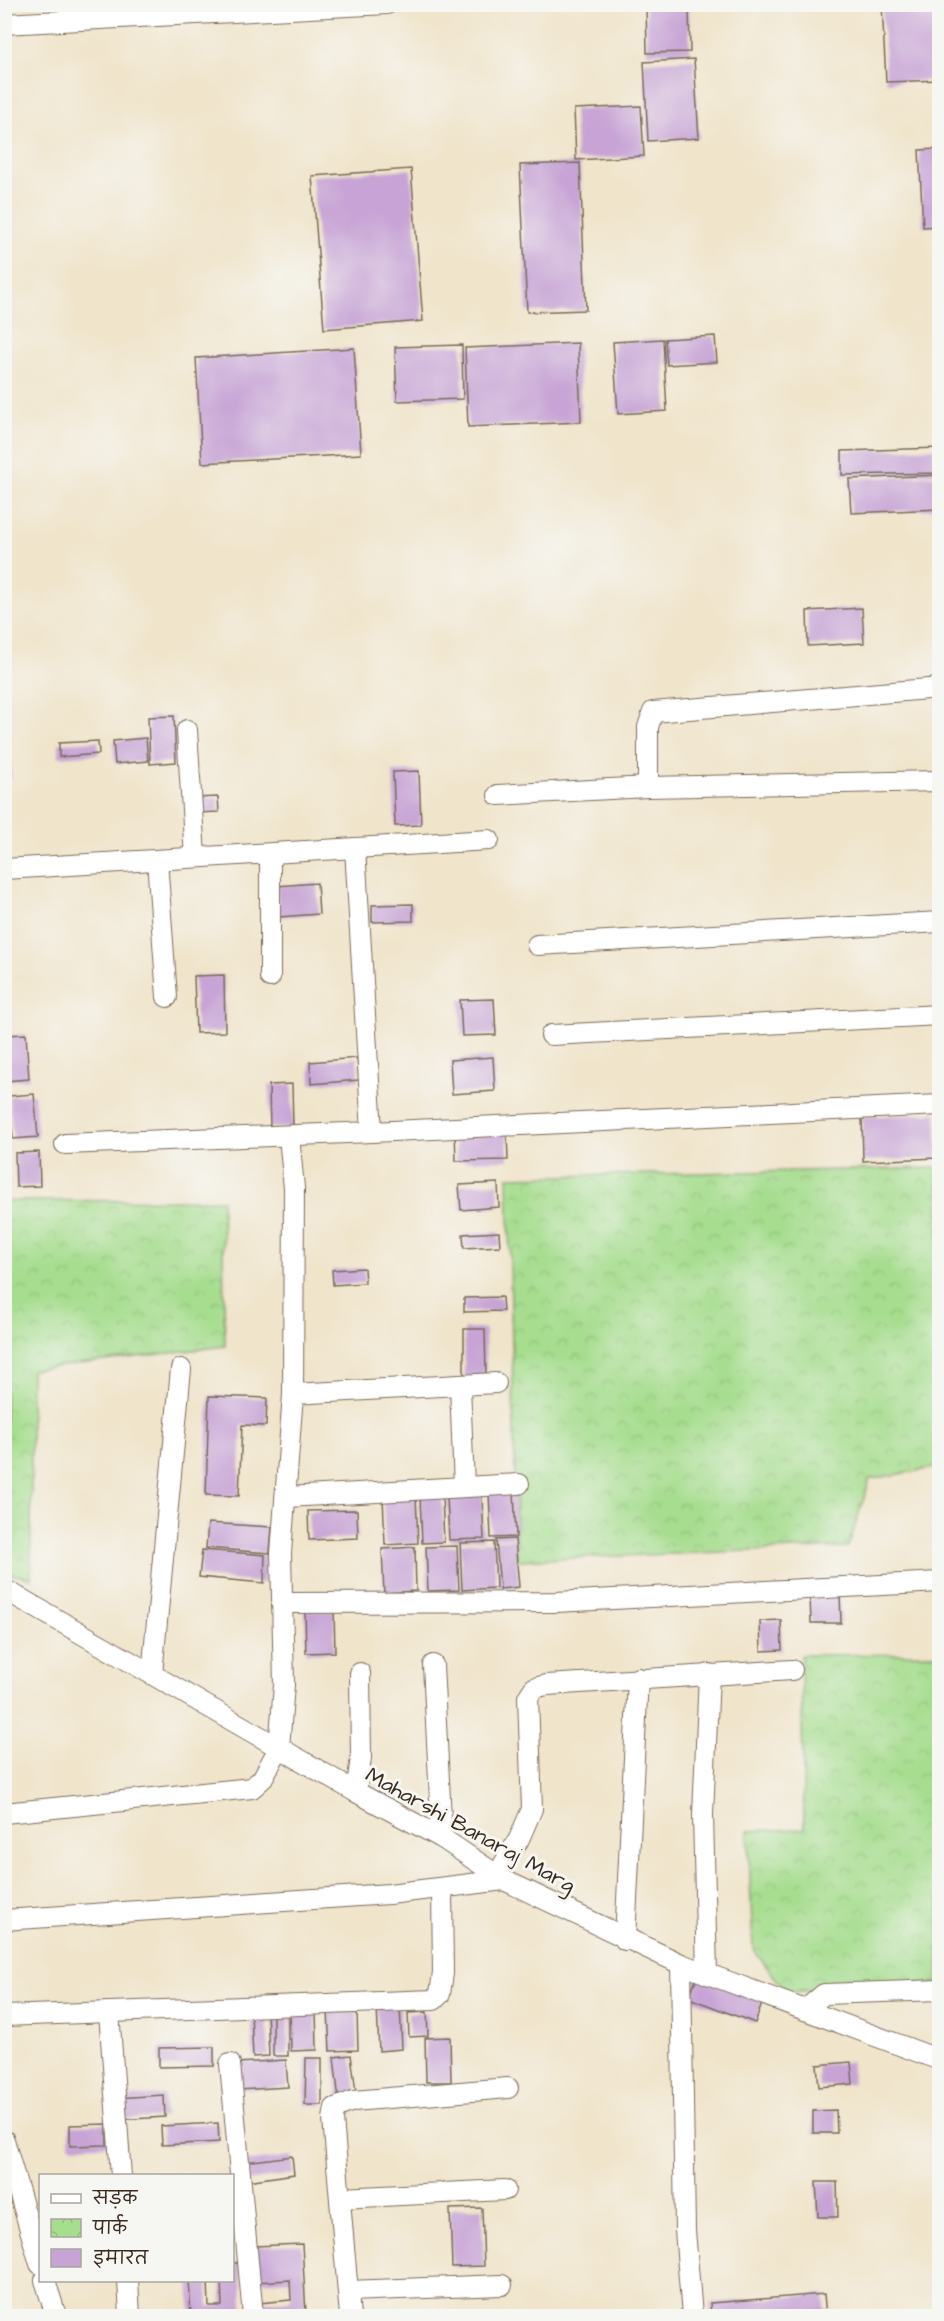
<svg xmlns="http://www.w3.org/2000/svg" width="944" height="2321" viewBox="0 0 944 2321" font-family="'Architects Daughter','Playpen Sans Deva',sans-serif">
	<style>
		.park { fill: url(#park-crowns); stroke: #708456; stroke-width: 1.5 }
		.building { fill: #c7a4d5 }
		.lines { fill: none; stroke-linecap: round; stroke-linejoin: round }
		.minor-casing { stroke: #7a6b5a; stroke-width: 22 }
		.minor { stroke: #fff; stroke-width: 20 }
		.labels { text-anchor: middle; stroke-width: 6; stroke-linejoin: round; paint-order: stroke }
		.street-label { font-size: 22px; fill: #3b2a1e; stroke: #f6f6f2 }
	</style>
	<defs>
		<pattern id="park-crowns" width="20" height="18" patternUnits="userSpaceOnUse" patternTransform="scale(1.5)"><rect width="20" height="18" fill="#a6dd8e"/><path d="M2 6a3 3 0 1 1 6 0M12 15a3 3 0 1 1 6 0" fill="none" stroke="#90be7a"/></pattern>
	</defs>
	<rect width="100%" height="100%" fill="#f6f6f2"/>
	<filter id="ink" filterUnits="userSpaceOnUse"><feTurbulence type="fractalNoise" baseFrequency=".0167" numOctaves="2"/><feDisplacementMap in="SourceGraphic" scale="12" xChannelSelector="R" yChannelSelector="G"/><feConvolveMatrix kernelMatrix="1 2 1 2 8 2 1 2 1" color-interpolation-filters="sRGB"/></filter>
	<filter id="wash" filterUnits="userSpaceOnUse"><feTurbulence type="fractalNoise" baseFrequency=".008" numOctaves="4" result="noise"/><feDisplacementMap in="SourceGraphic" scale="24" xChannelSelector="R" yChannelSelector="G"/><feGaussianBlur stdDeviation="1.35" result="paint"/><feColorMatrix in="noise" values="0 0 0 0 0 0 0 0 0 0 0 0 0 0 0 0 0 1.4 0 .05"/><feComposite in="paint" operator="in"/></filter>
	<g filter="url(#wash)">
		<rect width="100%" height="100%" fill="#f0e4ca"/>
		<g class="park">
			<path d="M939,1168V1467L870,1479L848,1547L517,1560L508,1177Z"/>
			<path d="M222,1200L225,1346L31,1370V1578L5,1573V1201Z"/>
			<path d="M939,1654V1982L786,1992L753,1949L748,1831L804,1829L801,1655Z"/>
		</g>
		<g id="blocks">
			<g class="building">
				<path d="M646,4H689L690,52L647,53Z"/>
				<path d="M882,4H940V80L886,82Z"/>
				<path d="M694,59L699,138L648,141L644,62Z"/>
				<path d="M641,106L644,156L576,160L574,109Z"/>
				<path d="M940,149V226L923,227L919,150Z"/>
				<path d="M580,163L586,310L527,312L520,165Z"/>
				<path d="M411,169L423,321L324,329L312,176Z"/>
				<path d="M715,336L717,362L667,365L665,339Z"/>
				<path d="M663,339L667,411L618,414L613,342Z"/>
				<path d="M578,343L581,422L468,427L465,348Z"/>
				<path d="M462,345L463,399L397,401L395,347Z"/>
				<path d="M354,348L361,454L202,463L196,358Z"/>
				<path d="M940,448V473L842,475V451Z"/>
				<path d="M940,475V509L851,513L849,479Z"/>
				<path d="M862,608L864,643L808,646L807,611Z"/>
				<path d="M174,716L176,762L150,764L148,717Z"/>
				<path d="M4,732H9L10,746H4Z"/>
				<path d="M146,738L148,761L115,764L113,741Z"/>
				<path d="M98,741L99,754L59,757V743Z"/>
				<rect x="4" y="766" width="7" height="13"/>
				<path d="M419,771L421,825L395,826L393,772Z"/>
				<path d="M218,797L219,812L195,813L194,798Z"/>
				<path d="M317,883L319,914L279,917L277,886Z"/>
				<path d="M413,904V921L372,922V905Z"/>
				<path d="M224,975L225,1032L196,1033L194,976Z"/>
				<path d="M494,999L496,1035L462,1036L460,1000Z"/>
				<path d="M26,1034L29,1079L5,1081V1035Z"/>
				<path d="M493,1057L495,1091L452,1094L450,1060Z"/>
				<path d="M357,1058L359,1080L311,1084L310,1062Z"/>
				<path d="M292,1084L293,1128H270L269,1085Z"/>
				<path d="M34,1094L38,1137L13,1139L9,1096Z"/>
				<path d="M936,1113L938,1158L863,1161L862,1117Z"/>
				<path d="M507,1130L508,1160L456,1161L455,1131Z"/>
				<path d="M39,1152L40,1186L16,1187L15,1153Z"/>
				<path d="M498,1183L499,1207L461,1210L459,1185Z"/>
				<path d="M499,1232L500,1246L464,1248L463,1234Z"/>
				<path d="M364,1268L365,1283L333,1285L332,1270Z"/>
				<path d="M502,1297L503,1311L464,1312V1298Z"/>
				<path d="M464,1329H485L486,1377H464Z"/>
				<path d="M209,1396L267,1398L266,1426L242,1425L239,1496L206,1495Z"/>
				<path d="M514,1491L516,1537L491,1538L489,1492Z"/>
				<path d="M442,1495L444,1542L422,1543L420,1496Z"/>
				<path d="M482,1495L484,1539L449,1540L447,1496Z"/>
				<path d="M416,1496L418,1543L385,1545L383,1497Z"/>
				<path d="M357,1510L358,1538L309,1540L308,1511Z"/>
				<path d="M208,1523L272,1527L270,1553L206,1548Z"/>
				<path d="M515,1539L519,1587L500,1589L496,1540Z"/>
				<path d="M494,1542L496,1588L462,1590L460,1543Z"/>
				<path d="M457,1546L459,1590L428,1591L426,1547Z"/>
				<path d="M415,1547L416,1591L384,1593L382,1549Z"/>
				<path d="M202,1550L265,1555L264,1583L199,1577Z"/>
				<path d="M840,1593L841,1623H811L810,1595Z"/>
				<path d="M305,1611H334L335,1652L306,1653Z"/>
				<path d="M781,1620L782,1650L761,1651L760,1621Z"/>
				<path d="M697,1976L763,2001L755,2023L689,1998Z"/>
				<path d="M400,2006L402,2049L379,2051L377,2007Z"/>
				<path d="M316,2009L317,2050L291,2051L290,2010Z"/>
				<path d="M357,2010L358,2050L330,2051L328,2011Z"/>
				<rect x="273" y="2011" width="15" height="45"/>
				<path d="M267,2012L269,2056L253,2057L251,2013Z"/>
				<path d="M427,2012L428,2036L409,2037L408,2013Z"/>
				<path d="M450,2037L451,2082H426L425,2038Z"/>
				<path d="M214,2047V2066L159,2067V2048Z"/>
				<path d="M351,2055L357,2099L339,2101L334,2057Z"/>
				<path d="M306,2058H322V2105H305Z"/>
				<path d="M286,2060L288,2087L238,2090L237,2063Z"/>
				<path d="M851,2062L853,2084L819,2087L817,2065Z"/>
				<path d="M164,2095L165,2117L117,2120L116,2098Z"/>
				<path d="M836,2110L837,2133H813V2111Z"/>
				<path d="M218,2123L219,2142L162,2145L161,2126Z"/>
				<path d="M107,2124V2145L70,2146V2125Z"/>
				<path d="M292,2156L294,2174L247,2181L245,2162Z"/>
				<path d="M816,2182H837L838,2217H818Z"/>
				<path d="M482,2208L484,2266L452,2267L450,2209Z"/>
				<path d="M302,2244L306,2314L260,2316L259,2303L291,2300L290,2280L256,2282L255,2246Z"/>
				<path d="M232,2263H240L244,2316H191L189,2280H208L209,2306H222L221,2280H232Z"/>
				<path d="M824,2294L826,2316H711L710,2303Z"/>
			</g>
		</g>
	</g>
	<g filter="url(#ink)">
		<use href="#blocks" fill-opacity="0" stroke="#7a6b5a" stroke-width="1.5"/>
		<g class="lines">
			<defs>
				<g id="minor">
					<path d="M4,24L387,4"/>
					<path d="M187,730L195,857"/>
					<path d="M648,787V727L653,712L940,688"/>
					<path d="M498,795L648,787L940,781"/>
					<path d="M355,848L372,1132"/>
					<path d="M157,860L167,997"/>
					<path d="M4,869L489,840"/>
					<path d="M537,945L940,922"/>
					<path d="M270,977V855"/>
					<path d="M551,1035L940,1015"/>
					<path d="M65,1144L372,1132L940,1105"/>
					<path d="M460,1385L464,1487"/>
					<path d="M293,1394L496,1383"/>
					<path d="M287,1497L519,1484"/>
					<path d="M4,1589L356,1792L442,1838L504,1880L681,1964L940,2060"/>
					<path d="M282,1603L556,1602L940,1582"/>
					<path d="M433,1665L442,1838"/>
					<path d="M152,1674L181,1369"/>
					<path d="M356,1792L361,1758L360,1673"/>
					<path d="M4,1813L252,1788L262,1779L279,1748L284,1685L281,1553L293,1394L294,1188L289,1136"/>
					<path d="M497,1875L519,1839L532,1809L528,1697L534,1688L547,1685L792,1670"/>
					<path d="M4,1920L389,1894L504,1880"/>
					<path d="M625,1940L638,1678"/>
					<path d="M681,1964L685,2230L692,2316"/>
					<path d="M707,1974L703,1815L709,1674"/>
					<path d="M805,2010L824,1994L940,1990"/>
					<path d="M109,2012L121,2176"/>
					<path d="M4,2016L434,2000L440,1994L443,1973L442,1888"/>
					<path d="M230,2064L253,2316"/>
					<path d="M4,2140L40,2264"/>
					<path d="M340,2198L505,2190"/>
					<path d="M45,2280L56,2316"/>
					<path d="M128,2280L130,2316"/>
					<path d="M348,2291L502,2285"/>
					<path d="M350,2316L333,2119L335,2108L353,2101L508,2088"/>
				</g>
			</defs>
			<use href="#minor" class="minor-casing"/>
			<use href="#minor" class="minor"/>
		</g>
	</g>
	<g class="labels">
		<g class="street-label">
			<text transform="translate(471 1829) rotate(29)" y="8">Maharshi Banaraj Marg</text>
		</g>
	</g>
	<rect width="944" height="2321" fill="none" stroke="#f6f6f2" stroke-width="24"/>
	<rect x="39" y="2174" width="195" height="108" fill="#f6f6f2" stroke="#aba49d" stroke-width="1.5"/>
	<rect x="51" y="2194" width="30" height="9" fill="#ffffff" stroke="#aba49d" stroke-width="1.5"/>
	<text x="93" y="2204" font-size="18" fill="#3b2a1e">सड़क</text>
	<rect x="51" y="2219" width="30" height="18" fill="url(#park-crowns)" stroke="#aba49d" stroke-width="1.5"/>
	<text x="93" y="2234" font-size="18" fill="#3b2a1e">पार्क</text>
	<rect x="51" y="2249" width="30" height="18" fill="#c7a4d5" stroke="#aba49d" stroke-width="1.5"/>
	<text x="93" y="2264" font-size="18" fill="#3b2a1e">इमारत</text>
</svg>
